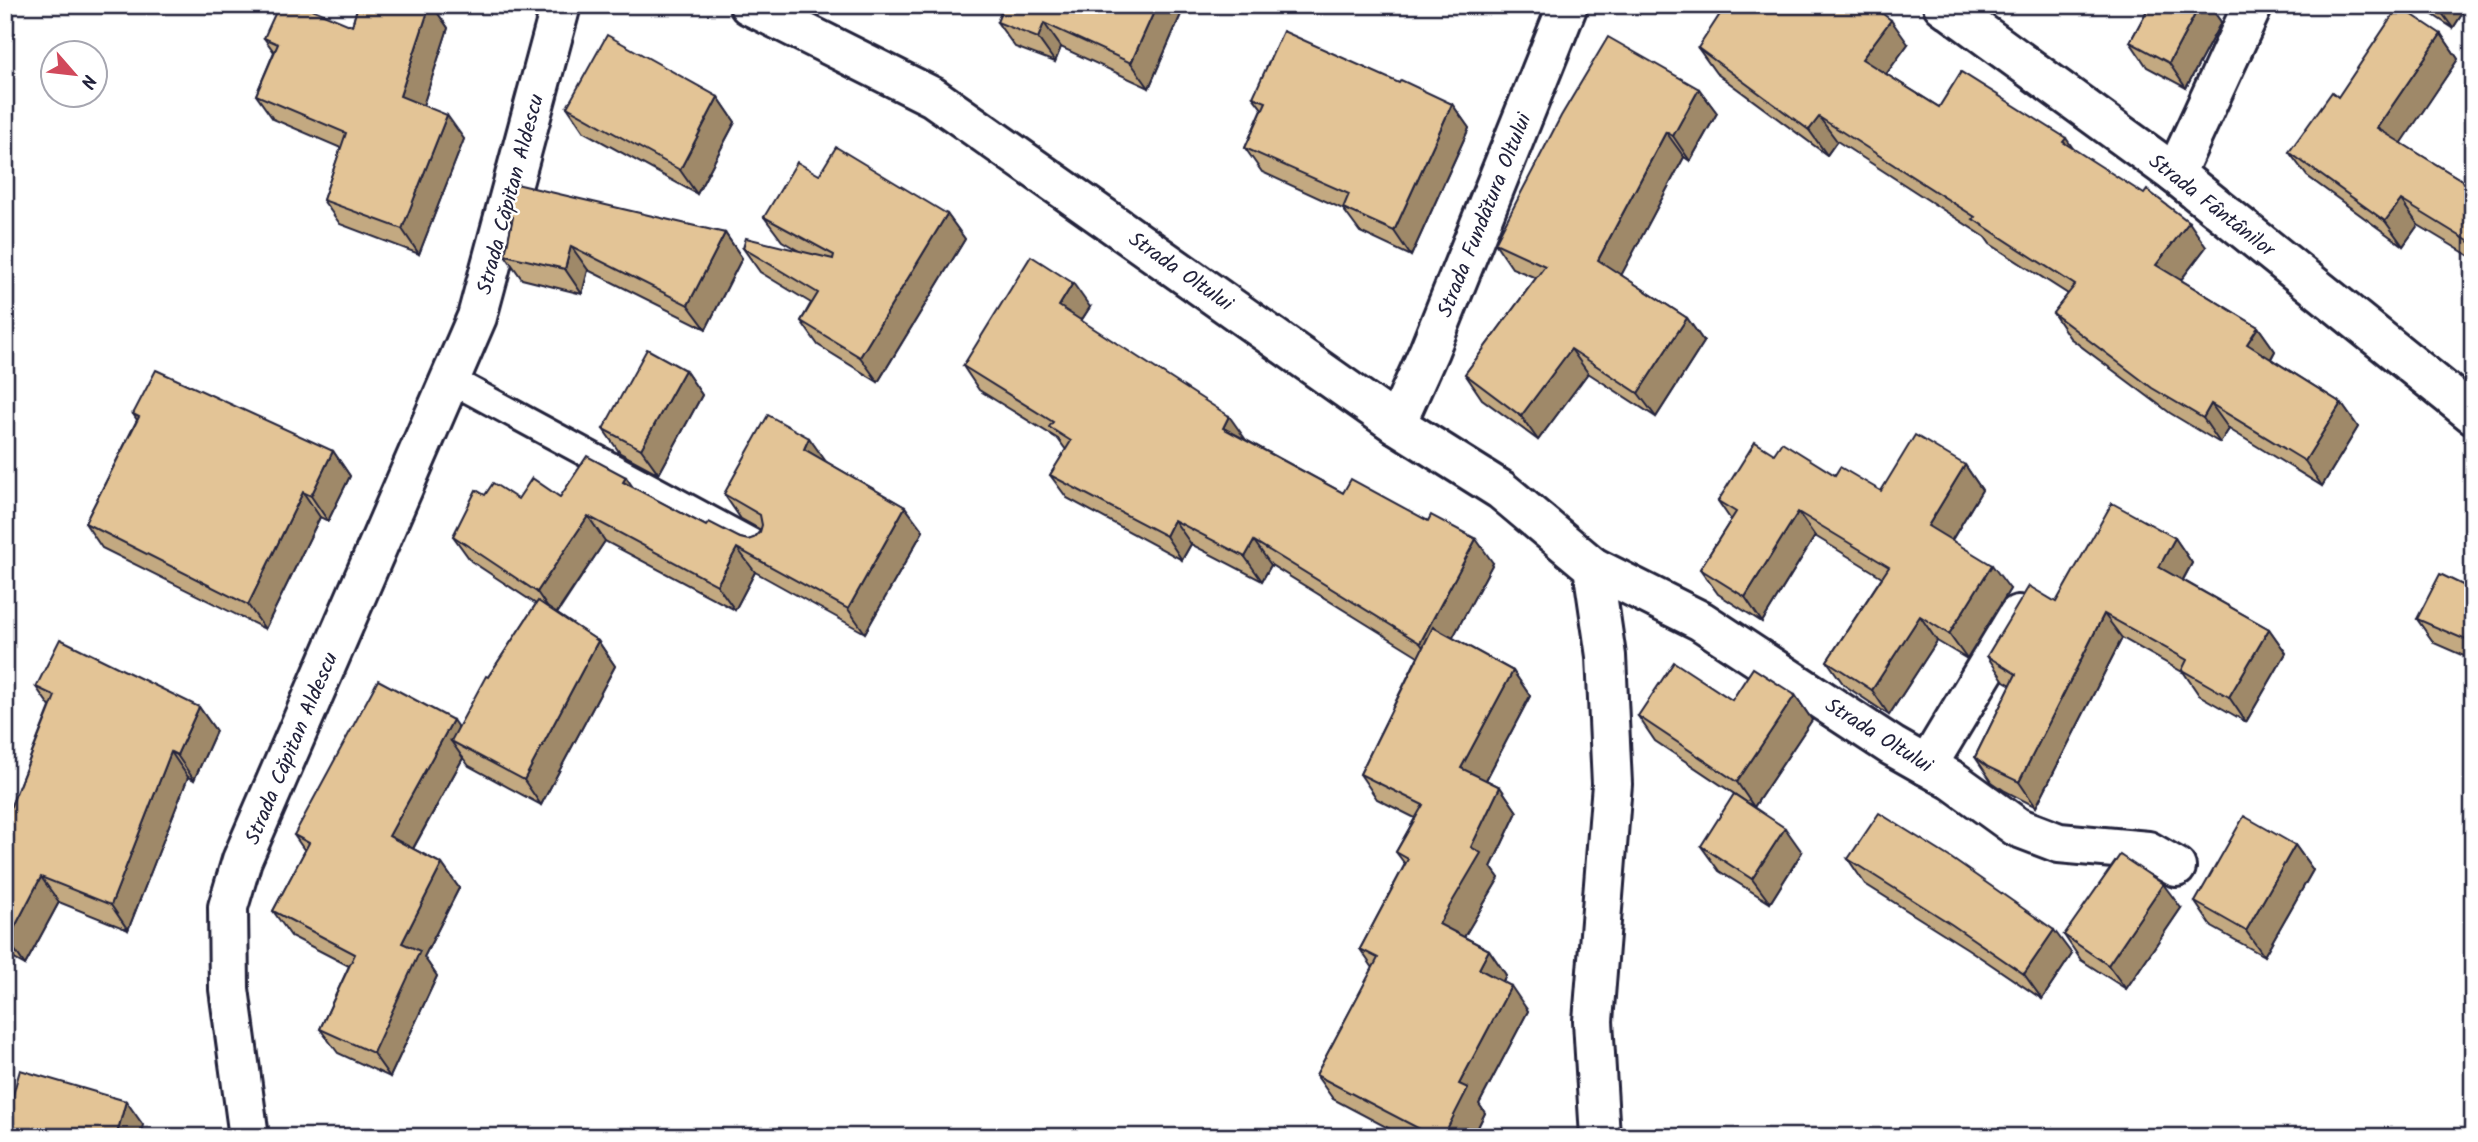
<svg xmlns="http://www.w3.org/2000/svg" width="2478" height="1142" viewBox="0 0 2478 1142" font-family="Kalam,sans-serif">
	<style>
		.lines { fill: none; stroke-linecap: round; stroke-linejoin: round }
		.lane-casing { stroke: #22223b; stroke-width: 32 }
		.street-casing { stroke: #22223b; stroke-width: 44 }
		.lane { stroke: #fff; stroke-width: 26 }
		.street { stroke: #fff; stroke-width: 38 }
		.wall { fill: #c3a981; stroke: #22223b; stroke-width: 2 }
		.shaded-wall { fill: #9f8969; stroke: #22223b; stroke-width: 2 }
		.building { fill: #e3c496; stroke: #22223b; stroke-width: 2 }
		.labels { text-anchor: middle; stroke-width: 5; stroke-linejoin: round; paint-order: stroke }
		.street-label { font-size: 21px; fill: #22223b; stroke: #fff }
	</style>
	<rect width="100%" height="100%" fill="#fff"/>
	<filter id="ink" filterUnits="userSpaceOnUse"><feTurbulence type="fractalNoise" baseFrequency=".0143" numOctaves="2"/><feDisplacementMap in="SourceGraphic" scale="14" xChannelSelector="R" yChannelSelector="G"/><feConvolveMatrix kernelMatrix="1 2 1 2 8 2 1 2 1" color-interpolation-filters="sRGB"/></filter>
	<g filter="url(#ink)">
		<g class="lines">
			<defs>
				<path id="lane" d="M451,380L764,549"/>
				<g id="street">
					<path d="M749,5L933,97L1396,424L1501,490L1593,567L1606,656L1612,784L1593,1021L1600,1137"/>
					<path d="M1943,5L2175,174L2473,414"/>
					<path d="M2175,174L2253,5"/>
					<path d="M1396,424L1429,351L1568,5"/>
					<path d="M1593,567L1701,621L1892,746L1952,780L2017,827L2059,843L2148,851L2176,867"/>
					<path d="M1927,766L2018,615"/>
					<path d="M249,1137L229,989L228,907L242,860L477,317L561,5"/>
				</g>
			</defs>
			<use href="#lane" class="lane-casing"/>
			<use href="#street" class="street-casing"/>
			<use href="#lane" class="lane"/>
			<use href="#street" class="street"/>
		</g>
		<g class="wall">
			<path d="M358,5H432L448,28L423,105L464,139L419,254L340,224L323,200L341,148L273,119L256,95L274,52L264,38L352,26Z"/>
			<path d="M1185,5L1149,88L1061,47L1055,62L1015,47L997,22Z"/>
			<path d="M2150,5H2209L2221,22L2186,88L2147,67L2130,42Z"/>
			<path d="M2418,5H2468L2453,28Z"/>
			<path d="M2441,34L2458,59L2401,143L2473,187V258L2418,225L2403,246L2307,176L2289,152L2338,97Z"/>
			<path d="M1908,44L1886,74L1939,107L2073,149L2206,247L2181,280L2258,327L2275,351L2271,359L2341,403L2358,427L2322,486L2229,429L2220,443L2170,413L2070,338L2053,313L2068,294L1990,244L1985,237L1837,141L1827,155L1716,73L1698,48Z"/>
			<path d="M1399,83L1452,104L1469,128L1411,256L1360,232L1343,209L1262,172L1245,148L1262,109L1253,97Z"/>
			<path d="M1699,89L1717,113L1690,161L1684,157L1621,275L1687,318L1704,342L1656,417L1588,373L1538,440L1482,399L1465,374L1536,278L1512,268L1495,243Z"/>
			<path d="M718,97L735,122L697,194L584,132L567,107Z"/>
			<path d="M819,175L947,214L965,239L878,382L818,345L801,321L811,303L760,272L743,248L799,251L782,241L764,217Z"/>
			<path d="M504,212L725,233L742,258L706,329L588,270L582,294L522,279L505,255L512,223Z"/>
			<path d="M1090,307L1081,321L1246,440L1343,493L1493,563L1452,638L1513,671L1530,696L1486,780L1500,787L1517,812L1491,867L1499,878L1464,937L1489,950L1506,975L1503,982L1528,1011L1479,1104L1485,1113L1473,1137H1405L1333,1099L1316,1075L1373,968L1360,949L1405,864L1396,852L1415,818L1377,799L1360,774L1418,656L1271,565L1262,581L1191,544L1182,560L1067,498L1050,475L1066,450L1058,439L979,390L963,366Z"/>
			<path d="M685,370L702,395L659,474L620,453L603,429Z"/>
			<path d="M133,414L333,451L350,476L328,521L320,517L265,629L102,548L85,523L137,420Z"/>
			<path d="M809,438L825,461L905,507L923,531L865,633L755,572L735,610L605,541L557,614L598,641L615,666L541,805L469,766L463,758L413,849L442,864L459,888L424,957L437,976L390,1077L338,1053L320,1029L349,966L291,936L273,911L305,851L294,835L458,728L488,677L536,604L471,561L453,536L485,495L518,499L560,497L634,488L706,526L740,538L748,540L754,538L761,530L741,519L724,494Z"/>
			<path d="M1774,454L1881,491L1965,465L1982,490L1952,540L2010,589L1967,659L1937,641L1889,715L1844,685L1827,661L1882,577L1815,536L1762,622L1718,594L1700,569L1731,520L1718,501Z"/>
			<path d="M2175,538L2192,563L2183,580L2269,629L2286,653L2246,722L2199,695L2184,673L2122,638L2036,807L2005,791L1992,782L1975,757L2011,685L2004,681L1987,656L2056,602Z"/>
			<path d="M2473,590V660L2434,643L2417,619Z"/>
			<path d="M36,687L199,707L216,731L194,780L188,777L128,930L59,902L25,965L5,954V810L9,811L50,707Z"/>
			<path d="M1795,695L1812,720L1754,807L1655,741L1638,716L1732,700Z"/>
			<path d="M2295,845L2313,870L2264,956L2212,927L2195,902Z"/>
			<path d="M1701,846L1802,852L1770,903L1719,871Z"/>
			<path d="M1848,859L2072,954L2042,999L1968,949L1865,884Z"/>
			<path d="M2181,908L2126,989L2081,960L2064,935Z"/>
		</g>
		<g class="shaded-wall">
			<path d="M430,5H432L448,28L418,121L400,96Z"/>
			<path d="M1157,5H1185L1149,88L1131,63Z"/>
			<path d="M2200,5H2209L2221,22L2186,88L2169,63Z"/>
			<path d="M2436,5H2468L2453,28Z"/>
			<path d="M1891,20L1908,44L1879,84L1862,59Z"/>
			<path d="M1044,23L1061,47L1055,62L1038,38Z"/>
			<path d="M2441,34L2458,59L2395,153L2377,128Z"/>
			<path d="M1699,89L1717,113L1690,161L1673,136Z"/>
			<path d="M718,97L735,122L697,194L680,170Z"/>
			<path d="M1452,104L1469,128L1411,256L1394,231Z"/>
			<path d="M447,115L464,139L419,254L402,229Z"/>
			<path d="M1819,117L1837,141L1827,155L1809,130Z"/>
			<path d="M1666,132L1684,157L1616,285L1598,260Z"/>
			<path d="M2066,138L2083,163L2063,142Z"/>
			<path d="M2401,200L2418,225L2403,246L2385,221Z"/>
			<path d="M947,214L965,239L878,382L860,357Z"/>
			<path d="M2189,222L2206,247L2173,290L2156,265Z"/>
			<path d="M725,233L742,258L706,329L688,305Z"/>
			<path d="M571,246L588,270L582,294L565,269Z"/>
			<path d="M1073,283L1090,307L1075,330L1059,306Z"/>
			<path d="M1687,318L1704,342L1656,417L1638,393Z"/>
			<path d="M2258,327L2275,351L2265,369L2247,344Z"/>
			<path d="M1571,349L1588,373L1538,440L1521,416Z"/>
			<path d="M685,370L702,395L659,474L641,449Z"/>
			<path d="M2341,403L2358,427L2322,486L2305,461Z"/>
			<path d="M2211,404L2229,429L2220,443L2203,418Z"/>
			<path d="M1229,416L1246,440L1223,428Z"/>
			<path d="M809,438L827,463L804,449Z"/>
			<path d="M333,451L350,476L328,521L311,496Z"/>
			<path d="M1965,465L1982,490L1945,551L1928,526Z"/>
			<path d="M626,477L643,502L623,482Z"/>
			<path d="M303,492L320,517L265,629L248,605Z"/>
			<path d="M905,507L923,531L865,633L848,609Z"/>
			<path d="M1798,512L1815,536L1762,622L1745,597Z"/>
			<path d="M588,516L605,541L554,617L537,592Z"/>
			<path d="M1174,520L1191,544L1182,560L1166,536Z"/>
			<path d="M2175,538L2192,563L2176,592L2159,567Z"/>
			<path d="M1476,539L1493,563L1437,667L1420,643Z"/>
			<path d="M1254,541L1271,565L1262,581L1245,557Z"/>
			<path d="M737,548L755,572L735,610L717,585Z"/>
			<path d="M1992,565L2010,589L1967,659L1949,634Z"/>
			<path d="M2104,614L2122,638L2036,807L2019,782Z"/>
			<path d="M1920,616L1937,641L1889,715L1872,690Z"/>
			<path d="M2269,629L2286,653L2246,722L2229,697Z"/>
			<path d="M598,641L615,666L541,805L524,780Z"/>
			<path d="M1513,671L1530,696L1479,793L1461,768Z"/>
			<path d="M1795,695L1812,720L1754,807L1737,782Z"/>
			<path d="M199,707L216,731L194,780L177,755Z"/>
			<path d="M453,720L470,745L451,741L463,758L406,861L389,836Z"/>
			<path d="M171,752L188,777L128,930L111,905Z"/>
			<path d="M1500,787L1517,812L1491,867L1499,878L1457,949L1439,924L1471,847Z"/>
			<path d="M1785,828L1802,852L1770,903L1752,879Z"/>
			<path d="M2295,845L2313,870L2264,956L2246,931Z"/>
			<path d="M442,864L459,888L424,957L437,976L390,1077L373,1053L402,943Z"/>
			<path d="M41,877L59,902L25,965L8,940Z"/>
			<path d="M2163,884L2181,908L2126,989L2108,965Z"/>
			<path d="M2054,930L2072,954L2042,999L2024,974Z"/>
			<path d="M1489,950L1506,975L1496,994L1479,969Z"/>
			<path d="M1511,986L1528,1011L1479,1104L1485,1113L1473,1137H1443L1459,1084Z"/>
			<path d="M126,1101L143,1125L140,1137H116Z"/>
		</g>
		<g class="building">
			<path d="M279,5H302L352,26L358,5H430L400,96L447,115L402,229L323,200L346,133L256,95L278,44L264,38Z"/>
			<path d="M1004,5H1157L1131,63L1044,23L1038,38L997,22Z"/>
			<path d="M1726,5H1871L1891,20L1862,59L1939,107L1961,72L2066,138L2063,142L2144,194L2147,190L2189,222L2156,265L2258,327L2247,344L2341,403L2305,461L2211,404L2203,418L2152,388L2053,313L2075,285L1973,219L1975,217L1819,117L1809,130L1698,48Z"/>
			<path d="M2150,5H2200L2169,63L2130,42Z"/>
			<path d="M2399,6L2441,34L2377,128L2473,187V244L2401,200L2385,221L2289,152L2332,92L2338,97Z"/>
			<path d="M1283,31L1399,83L1401,80L1452,104L1394,231L1343,208L1349,194L1245,148L1266,102L1253,97Z"/>
			<path d="M607,35L718,97L680,170L567,107Z"/>
			<path d="M1608,37L1699,89L1673,136L1666,132L1598,260L1687,318L1638,393L1571,349L1521,416L1465,374L1545,266L1495,243L1561,116Z"/>
			<path d="M836,147L947,214L860,357L801,321L818,293L743,248L746,238L833,259L834,255L764,217L797,162L819,175Z"/>
			<path d="M512,183L725,233L688,305L571,246L565,269L505,255L513,217L504,212Z"/>
			<path d="M1031,256L1073,283L1059,306L1229,416L1223,428L1343,493L1351,479L1428,521L1431,515L1476,539L1420,643L1254,541L1245,557L1174,520L1166,536L1050,475L1071,441L1049,427L1053,422L963,366Z"/>
			<path d="M647,349L685,370L641,449L603,429Z"/>
			<path d="M156,370L333,451L311,496L303,492L248,605L85,523L139,417L133,414Z"/>
			<path d="M768,415L809,438L804,449L905,507L848,609L737,548L717,585L588,516L537,592L453,536L476,490L485,495L493,483L518,499L532,478L560,497L587,456L626,477L623,482L706,526L709,522L740,538L748,540L754,538L760,532L762,525L760,515L724,494Z"/>
			<path d="M1915,435L1965,465L1928,526L1992,565L1949,634L1920,616L1872,690L1827,661L1889,567L1798,512L1745,597L1700,569L1736,512L1718,501L1755,442L1774,454L1782,442L1835,475L1840,467L1881,491Z"/>
			<path d="M2112,503L2175,538L2159,567L2269,629L2229,697L2182,670L2187,660L2104,614L2019,782L1988,767L1975,757L2016,674L1987,656L2029,586L2056,602Z"/>
			<path d="M2440,574L2473,590V643L2417,619Z"/>
			<path d="M538,601L598,641L524,780L451,741L486,676L488,677Z"/>
			<path d="M1433,627L1513,671L1461,768L1500,787L1471,847L1481,853L1439,924L1489,950L1479,969L1511,986L1459,1084L1468,1088L1443,1137H1435L1316,1075L1378,958L1360,949L1408,859L1396,852L1423,805L1360,774Z"/>
			<path d="M60,639L199,707L177,755L171,752L111,905L41,877L8,940L5,939V810L9,811L55,696L36,687Z"/>
			<path d="M1674,662L1732,700L1753,668L1795,695L1737,782L1638,716Z"/>
			<path d="M378,680L453,720L389,836L442,864L402,943L420,951L373,1053L320,1029L355,954L273,911L309,843L294,835Z"/>
			<path d="M1734,794L1785,828L1752,879L1701,846Z"/>
			<path d="M1879,813L1951,858L2054,930L2024,974L1951,924L1848,859Z"/>
			<path d="M2244,816L2295,845L2246,931L2195,902Z"/>
			<path d="M2120,855L2163,884L2108,965L2064,935Z"/>
			<path d="M20,1070L126,1101L116,1137H5V1123Z"/>
		</g>
	</g>
	<g class="labels">
		<g class="street-label">
			<text transform="translate(510 194) rotate(-75)" y="7">Strada Căpitan Aldescu</text>
			<text transform="translate(2212 205) rotate(38)" y="7">Strada Fântânilor</text>
			<text transform="translate(1484 215) rotate(-68)" y="7">Strada Fundătura Oltului</text>
			<text transform="translate(1181 271) rotate(35)" y="7">Strada Oltului</text>
			<text transform="translate(1879 735) rotate(32)" y="7">Strada Oltului</text>
			<text transform="translate(291 748) rotate(-67)" y="7">Strada Căpitan Aldescu</text>
		</g>
	</g>
	<rect width="2478" height="1142" fill="none" stroke="#fff" stroke-width="28"/>
	<rect x="14" y="14" width="2450" height="1114" fill="none" stroke="#22223b" stroke-width="2.5" filter="url(#ink)"/>
	<g transform="translate(74 74) rotate(118)"><circle r="33" fill="#ffffff" stroke="#a7a7b1" stroke-width="2"/>
	<path d="M0-5L12 26L0 18L-12 26Z" fill="#d1495b"/>
	<text y="-10" font-size="19" font-weight="bold" text-anchor="middle" fill="#22223b">N</text>
	</g>
</svg>
